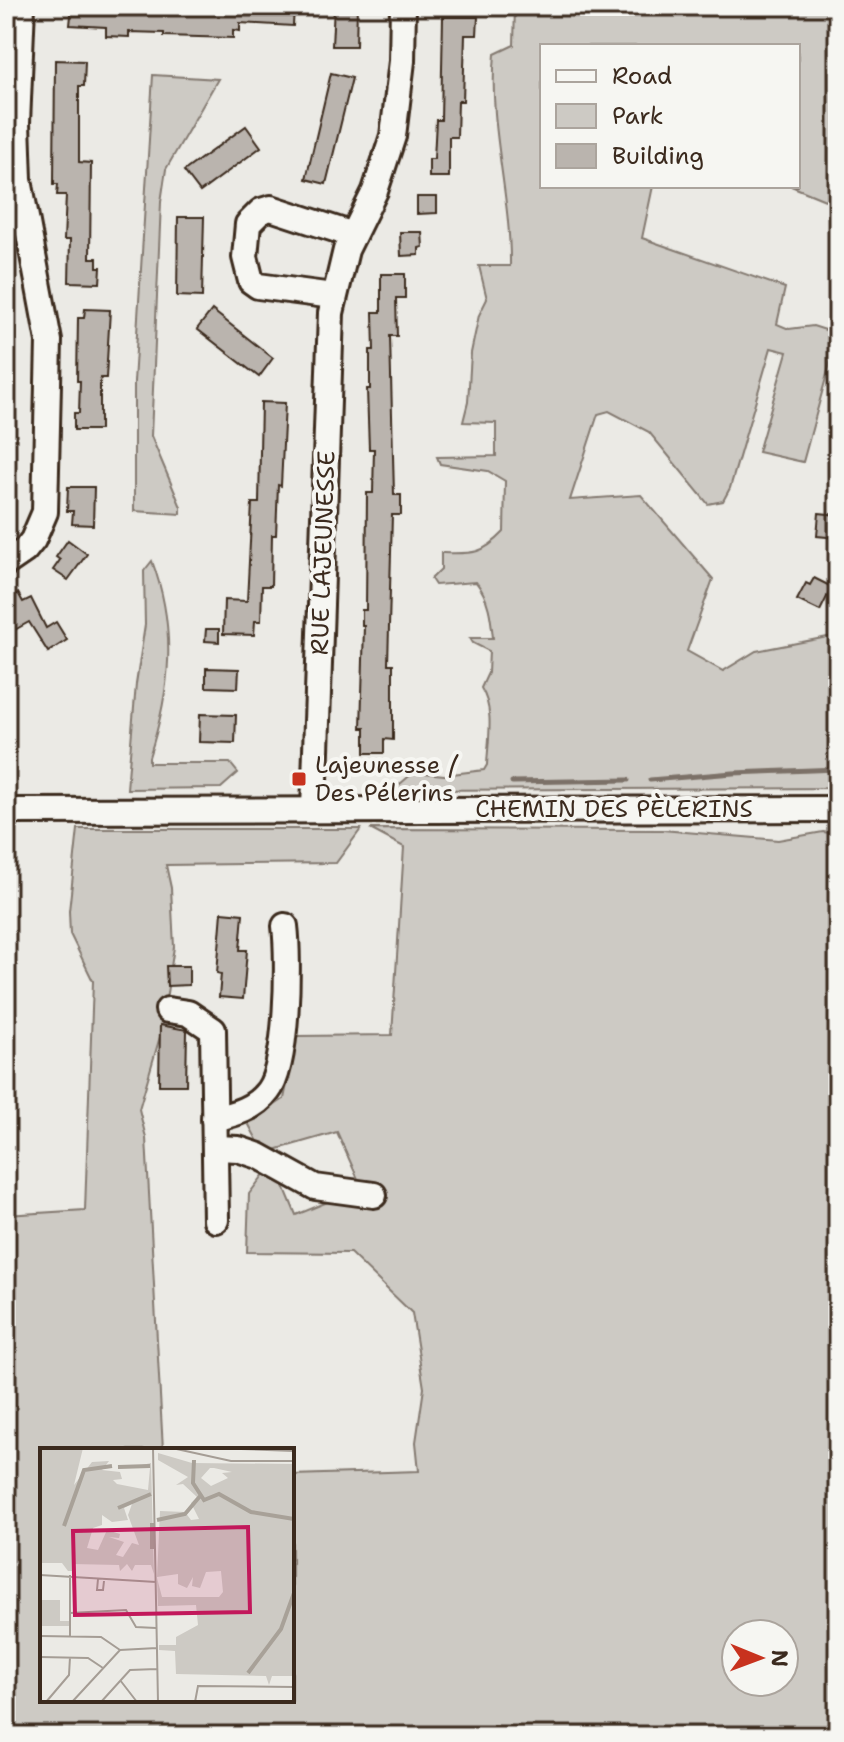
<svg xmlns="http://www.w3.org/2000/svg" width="844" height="1742" viewBox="0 0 844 1742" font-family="'Shantell Sans',sans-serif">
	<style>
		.green { fill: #cdcac4; stroke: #847a71; stroke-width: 2; fill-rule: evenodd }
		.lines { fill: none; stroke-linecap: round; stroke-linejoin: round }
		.stream { stroke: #7c7167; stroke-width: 5 }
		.building { fill: #bab4ae; stroke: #3b2a1e; stroke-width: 2 }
		.minor-casing { stroke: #3b2a1e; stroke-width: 30 }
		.minor { stroke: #f6f6f2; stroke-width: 24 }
		.poi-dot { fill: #c8321e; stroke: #f6f6f2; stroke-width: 3 }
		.labels { text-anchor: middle; stroke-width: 8; stroke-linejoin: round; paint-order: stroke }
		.street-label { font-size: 24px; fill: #3b2a1e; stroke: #f6f6f2 }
		.poi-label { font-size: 24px; fill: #3b2a1e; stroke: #f6f6f2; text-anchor: start }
		.inset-river { fill: none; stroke: #a8a198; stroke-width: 4 }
		.inset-road { fill: none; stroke: #a59d95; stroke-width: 2 }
		.view { fill: #c2185b; fill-opacity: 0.15; stroke: #c2185b; stroke-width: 4 }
		.inset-edge { fill: none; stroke: #3b2a1e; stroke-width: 4 }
	</style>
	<rect width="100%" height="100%" fill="#ebeae5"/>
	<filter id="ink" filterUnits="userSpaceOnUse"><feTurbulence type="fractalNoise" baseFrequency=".0125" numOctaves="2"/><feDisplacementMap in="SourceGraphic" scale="16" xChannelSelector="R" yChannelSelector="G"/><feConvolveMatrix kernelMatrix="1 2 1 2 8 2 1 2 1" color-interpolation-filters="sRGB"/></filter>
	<g filter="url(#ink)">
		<g class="green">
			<path d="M515,6H838V202L835,204L791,186H798V46H542V186H653L642,238L785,288L777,324L789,329L813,326L838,334L803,462L758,452L787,352L771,348L730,488L723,501L708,504L649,432L609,411L598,414L570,500L641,495L713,579L687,651L723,671L756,651L838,635V788L393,790L414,772L444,775L484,770L487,765C488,740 495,710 481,688L488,673L489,651L473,643L470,638H493C491,618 489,598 476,582L435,585L431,579L441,569V553C472,554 482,555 504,532L505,481L488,471L440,464L437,457L496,456V423L463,422L468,402L471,353L479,315L487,299L479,266H510C511,195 488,125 495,54L514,45Z"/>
			<path d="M153,75L218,79L166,169L161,202L151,436L181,507V514L134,511V382Z"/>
			<path d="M152,561C177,628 171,690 149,757V763H230L238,773L221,788L127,789L136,684L145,625L144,571Z"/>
			<path d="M78,829H361L336,863L166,865L171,888L174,947L161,1033L139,1109L146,1138L163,1450H42V1700H292V1475L419,1471L416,1442L424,1388L412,1313L350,1253L247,1252L249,1194L268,1169H277L296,1215L362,1188L337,1132L264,1153L248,1123L284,1099L297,1036L392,1035L404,847L370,829L662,830L778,840L823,832L838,834V1736H6V1215L85,1210L93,981L70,934L69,911ZM736,1634H784V1682H736Z"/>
		</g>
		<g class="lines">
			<g class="stream">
				<path d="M650,780L733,773L838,769"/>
				<path d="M512,782L628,780"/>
			</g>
		</g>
		<g class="building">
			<path d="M72,6H233V8L264,9V6H294L293,26L240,23V31L233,30V38L164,36V33L129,32V37L106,36V27L70,25Z"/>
			<path d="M334,6H357L356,46H332Z"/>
			<path d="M443,17H478L477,35H465L463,101H458L457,137H449V177H429V159H434L436,120H441Z"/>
			<path d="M55,60L85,61L84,86H79V162L91,163L90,258H97V267H101L100,283L69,282L70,240H64L66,195H57L58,184H54Z"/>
			<path d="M331,73L352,78L326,184L306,179Z"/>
			<path d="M246,126L261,147L200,192L184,171Z"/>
			<path d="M417,197H437V213L417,214Z"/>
			<path d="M178,217H204L202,297L177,296Z"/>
			<path d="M400,232H422L423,247L419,248V255L401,256Z"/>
			<path d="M381,274H405V298H396L397,336H390L394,495H401V515H392L388,664H393V740L384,739V753H365V728H361L364,626H362V610H366L367,493H373L374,449H369L367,389H370V350H374L373,312H381Z"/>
			<path d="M85,309L110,310L106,378H101L100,382V430H74V413H79L80,381H77L78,318H84Z"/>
			<path d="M212,310L273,358L259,377L197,329Z"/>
			<path d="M261,402L285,403L281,486L278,485L276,535H272L271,586H262L261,621H255L254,635L223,634L224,600L247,601L252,503H259Z"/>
			<path d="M68,487H94L93,525L72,524L73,511H67Z"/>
			<path d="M819,513L838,515L837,538L817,536Z"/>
			<path d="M68,540L87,554L68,580L53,570L60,560L56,557Z"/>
			<path d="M814,578L832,587L820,611L797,600L806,583L810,585Z"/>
			<path d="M18,593L23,602L31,598L46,628L56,622L67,640L48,652L29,622L11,632L6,623V599Z"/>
			<path d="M206,629H219V642L205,641Z"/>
			<path d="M206,668L239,669L238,688L206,687Z"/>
			<path d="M200,714L236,715L235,743L199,742Z"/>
			<path d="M222,912L243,914L240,950H247L243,999L219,997L221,974L217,973Z"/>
			<path d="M166,966H189V985L167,986Z"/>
			<path d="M160,1025L187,1030L186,1085H159Z"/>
		</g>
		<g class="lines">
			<defs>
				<g id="minor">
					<path d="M333,296L258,286L251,281L245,257L248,224L261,211L271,208L353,235"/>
					<path d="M6,563L25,550L33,540L45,512L49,341L19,180L17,123L22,6"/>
					<path d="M314,809L331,313L346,250L375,191L393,136L402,61L403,6"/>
					<path d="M6,811L838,809"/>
					<path d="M168,1010L188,1013L213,1030L216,1220"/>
					<path d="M214,1119C234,1114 255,1109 268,1091C288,1066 289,959 285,926"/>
					<path d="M217,1148L238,1149L259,1156L315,1187L374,1195"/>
				</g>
			</defs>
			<use href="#minor" class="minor-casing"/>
			<use href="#minor" class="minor"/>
		</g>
	</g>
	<rect class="poi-dot" x="291" y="771" width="16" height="16" rx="4"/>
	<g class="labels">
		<g class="street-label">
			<text transform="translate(323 553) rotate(-88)" y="8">RUE LAJEUNESSE</text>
			<text x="614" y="817">CHEMIN DES PÈLERINS</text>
		</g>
		<g class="poi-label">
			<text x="315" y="773">Lajeunesse /<tspan x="315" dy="28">Des Pélerins</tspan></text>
		</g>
	</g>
	<g transform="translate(40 1448)">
		<rect width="254" height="254" fill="#ebeae5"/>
		<path d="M0,0H43L34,37L52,14L69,13L62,22L80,24L82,31L73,32L77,36L108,42L110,20L102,17L111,15L114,126L111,117H95L92,123L87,116L80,123L79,117L32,116L33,123H28L22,115H0ZM92,56L88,67L99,97L92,95L83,109L76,107L84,94L69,89L79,90L80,86L67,82L58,102L47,100L53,80L62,77V67L72,74L88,72L84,60ZM118,5L152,15L254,16V228H232L229,237L226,228L136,226L135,203L119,202V197H136V189L158,177L156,157L118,158L117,130L122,149H179L183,144L181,123L166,124L160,140L152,138L153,129L147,140L138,136V126L117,129L120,63L145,64L151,72L159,71L151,55L157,49L143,36L136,37L148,29L118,12ZM170,20H174L192,24L182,25L188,30L171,38L161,30ZM0,152H20V173H29V178H0Z" fill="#cdcac4" fill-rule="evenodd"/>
		<path class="inset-river" d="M154,12L153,35L164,52L179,46L211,64L254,71M78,19L110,18M78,60L111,46M117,72L145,66L161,47M112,75V101M24,78L44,22L72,18M208,225L241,181L254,145"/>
		<path class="inset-road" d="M113,0L118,254M132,0L191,13H254M172,0L254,3M0,127L116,134M30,127V188M58,131L57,142H63L64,133M30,165L86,162L96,179L116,180M0,188L61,189L80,202M0,209L48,210L63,220M80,232L97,254M6,254L29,227L30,209M32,254L80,202L117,200M61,254L90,222L117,221M155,254L158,238L254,239"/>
		<path class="view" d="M208,79L210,164L35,167L33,83Z"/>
		<rect width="254" height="254" class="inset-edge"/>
	</g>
	<rect width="844" height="1742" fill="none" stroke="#f6f6f2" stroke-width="32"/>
	<rect x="16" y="16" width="812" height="1710" fill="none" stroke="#3b2a1e" stroke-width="3" filter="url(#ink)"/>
	<rect x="540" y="44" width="260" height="144" fill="#f6f6f2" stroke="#aba49d" stroke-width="2"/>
	<rect x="556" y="70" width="40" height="12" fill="#f6f6f2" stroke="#aba49d" stroke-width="2"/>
	<text x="612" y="84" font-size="24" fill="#3b2a1e">Road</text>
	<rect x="556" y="104" width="40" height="24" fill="#cdcac4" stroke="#aba49d" stroke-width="2"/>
	<text x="612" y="124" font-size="24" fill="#3b2a1e">Park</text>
	<rect x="556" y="144" width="40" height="24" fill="#bab4ae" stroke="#aba49d" stroke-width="2"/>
	<text x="612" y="164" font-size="24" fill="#3b2a1e">Building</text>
	<g transform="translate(760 1658) rotate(91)"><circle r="38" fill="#f6f6f2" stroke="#aba49d" stroke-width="2"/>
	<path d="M0-6L14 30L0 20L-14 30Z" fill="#c8321e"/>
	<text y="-12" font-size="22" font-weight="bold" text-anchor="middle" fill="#3b2a1e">N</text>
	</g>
</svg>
